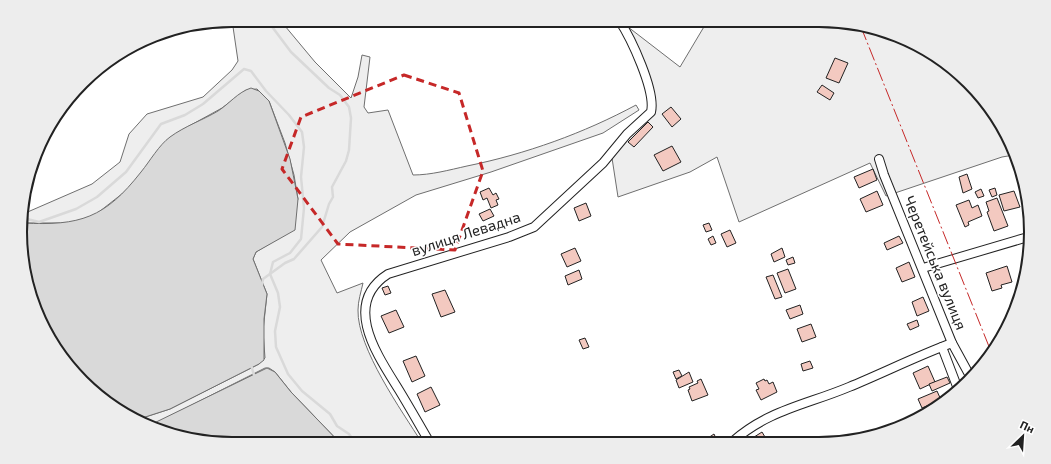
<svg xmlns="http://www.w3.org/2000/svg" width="1051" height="464" viewBox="0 0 1051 464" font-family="'Exo 2',sans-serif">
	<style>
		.green { fill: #eee; stroke: #6f6f6f }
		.water { fill: #d9d9d9; stroke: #6f6f6f }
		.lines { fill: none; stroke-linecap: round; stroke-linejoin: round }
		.stream { stroke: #d9d9d9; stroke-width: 2.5 }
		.building { fill: #f3c9c0; stroke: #222 }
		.minor-casing { stroke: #222; stroke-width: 10 }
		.minor { stroke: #fff; stroke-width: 8 }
		.power { stroke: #c62828; stroke-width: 1; stroke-dasharray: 14 3 2 3; stroke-linecap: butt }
		.marked { fill: none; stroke: #c62828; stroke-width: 3; stroke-dasharray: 8 5; stroke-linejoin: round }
		.labels { text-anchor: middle; stroke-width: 3; stroke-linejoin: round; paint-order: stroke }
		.street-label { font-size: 15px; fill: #222; stroke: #fff }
		.rim { fill: none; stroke: #222; stroke-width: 2 }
	</style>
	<rect width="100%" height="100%" fill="#fff"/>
	<g class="green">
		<path d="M232,20H280L315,62L351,98L358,77L362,55L370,57L364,107L368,113L388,110L413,175C431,175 449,170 467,166C526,154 584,133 636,105L639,110L603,133L491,172L416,195L350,232L321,260L337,293L363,283C361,292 358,301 358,310C357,348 402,411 422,443L341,444L291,392L275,372L269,368H265L160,421L150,425L139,419L170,409L259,364L265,358L263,331L267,294L253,259L256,252L279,238L298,199L294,175L285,143L269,101L257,89L246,90L222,108L180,131L127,190L95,215L80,221L66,223H23V214L92,184L120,162L129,134L147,114L203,97L232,70L238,61Z"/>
		<path d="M619,20L680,67L708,20H819L887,31L959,73L1009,138L1014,155L1002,157L886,196L870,163L739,222L717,157L690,172L618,197L612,158L650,109V94Z"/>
	</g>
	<g class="water">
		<path d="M251,88L259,91L269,101L290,159L298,199L295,230L256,252L253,259L267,294L264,319V360L259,364L170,409L139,419L91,389L48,338L22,260L23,223C80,226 105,218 141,172C150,161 159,145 170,137C185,126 203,120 218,111C229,104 238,92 251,88Z"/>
		<path d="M267,368L275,372L291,392L341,444H232L164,433L150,425Z"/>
	</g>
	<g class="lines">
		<g class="stream">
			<path d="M23,218L39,222L76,209L97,197L126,172L161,124L185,115L203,104L244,69L251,71L266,91L289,115L302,132L304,147L301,177L304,208L301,239L290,253L273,262L270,274L278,293L280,307L275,331L276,347L288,374L302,391L330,414L337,426L349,434L356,444"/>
			<path d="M262,285L263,279L285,263L294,259L322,227L329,204L333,197L332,187L346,161L349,150L351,118L349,107L340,95L329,88L291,52L267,20"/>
			<path d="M251,365L254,375"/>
		</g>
	</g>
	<g class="building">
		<path d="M835,58L848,63L839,83L826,78Z"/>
		<path d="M822,85L834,93L830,100L817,92Z"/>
		<path d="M671,107L681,119L672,127L662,114Z"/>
		<path d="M648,122L653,127L634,147L628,142Z"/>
		<path d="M672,146L681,162L663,171L654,155Z"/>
		<path d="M873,169L877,180L859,188L854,177Z"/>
		<path d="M967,174L972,189L963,193L959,177Z"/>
		<path d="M489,188L493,195L496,193L499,199L496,200L498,205L491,208L487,198L483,200L480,192Z"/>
		<path d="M995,188L997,195L992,197L989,190Z"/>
		<path d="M981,189L984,196L978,198L975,192Z"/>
		<path d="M877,191L883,205L866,212L860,199Z"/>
		<path d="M1014,191L1020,207L1004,211L999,195Z"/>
		<path d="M997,198L1008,226L994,231L987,212L989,211L986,202Z"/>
		<path d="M969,200L972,208L978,205L982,216L968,222L969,225L965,227L956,205Z"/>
		<path d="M586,203L591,216L579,221L574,208Z"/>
		<path d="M490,209L494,216L483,221L479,214Z"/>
		<path d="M709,223L712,230L706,232L703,225Z"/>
		<path d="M730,230L736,243L727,247L721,234Z"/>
		<path d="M713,236L716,243L711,245L708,239Z"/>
		<path d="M899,236L903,243L887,250L884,243Z"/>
		<path d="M575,248L581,261L567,267L561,254Z"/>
		<path d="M782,248L785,257L774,262L771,254Z"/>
		<path d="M793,257L795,263L788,265L786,260Z"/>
		<path d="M909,262L915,277L902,282L896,268Z"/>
		<path d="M1007,266L1012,282L1001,285L1002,288L992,291L986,273Z"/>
		<path d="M788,269L796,289L785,293L777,273Z"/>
		<path d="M579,270L582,279L568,285L565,276Z"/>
		<path d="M773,275L782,297L775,299L766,277Z"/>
		<path d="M388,286L391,293L385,295L382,288Z"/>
		<path d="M445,290L455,312L441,317L432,294Z"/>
		<path d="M923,297L929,311L917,316L912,302Z"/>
		<path d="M800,305L803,314L790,319L786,310Z"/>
		<path d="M396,310L404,327L389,333L381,316Z"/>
		<path d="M917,320L919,326L910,330L907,324Z"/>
		<path d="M811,324L816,337L802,342L797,329Z"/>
		<path d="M585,338L589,347L583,349L579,340Z"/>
		<path d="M416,356L425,376L412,382L403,361Z"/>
		<path d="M810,361L813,368L803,371L801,364Z"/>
		<path d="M928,366L935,382L920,389L913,373Z"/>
		<path d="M679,370L682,376L676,379L673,372Z"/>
		<path d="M689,372L693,382L679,388L676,380Z"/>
		<path d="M947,377L950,383L932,391L929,384Z"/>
		<path d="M701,379L708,395L692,401L688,390L690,389L689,387L698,383L697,381Z"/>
		<path d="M764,379L765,381L767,380L769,384L773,382L777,392L761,400L756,390L759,389L756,383Z"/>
		<path d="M431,387L440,405L425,412L417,394Z"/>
		<path d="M937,391L941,400L922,408L918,399Z"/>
		<path d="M762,432L768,442H753L751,439Z"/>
		<path d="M714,434L718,443H710L708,438Z"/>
	</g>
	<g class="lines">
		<defs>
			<g id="minor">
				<path d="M879,159L884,175L952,343L970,376"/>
				<path d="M923,268L1028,237"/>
				<path d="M942,347L958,389"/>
				<path d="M732,442C768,410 806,405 849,387C883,373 917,356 952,343"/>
				<path d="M430,443C420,426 410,408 399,390C378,356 341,304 388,274L509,237L534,227L603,163L627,134L651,112C656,91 631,38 619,20"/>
			</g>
		</defs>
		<use href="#minor" class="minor-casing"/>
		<use href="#minor" class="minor"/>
		<path class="power" d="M861,27L992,354"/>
	</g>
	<path class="marked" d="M404,75L459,93L483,171L455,250L338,244L282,169L301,117Z"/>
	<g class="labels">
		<g class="street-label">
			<text transform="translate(466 234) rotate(-18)" y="5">вулиця Левадна</text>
			<text transform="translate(935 263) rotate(68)" y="5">Черетейська вулиця</text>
		</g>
	</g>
	<path d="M0 0H1051V464H0ZM232 27H819A205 205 0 0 1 1024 232V232A205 205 0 0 1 819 437H232A205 205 0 0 1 27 232V232A205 205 0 0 1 232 27Z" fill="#ededed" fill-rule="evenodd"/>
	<path class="rim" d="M232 27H819A205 205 0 0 1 1024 232V232A205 205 0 0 1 819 437H232A205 205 0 0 1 27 232V232A205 205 0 0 1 232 27Z"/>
	<g transform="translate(1023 436) rotate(25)" stroke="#ffffff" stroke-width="3" paint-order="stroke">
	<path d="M0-3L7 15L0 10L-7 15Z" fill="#222222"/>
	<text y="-6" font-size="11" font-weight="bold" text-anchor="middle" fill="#222222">Пн</text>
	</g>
</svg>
